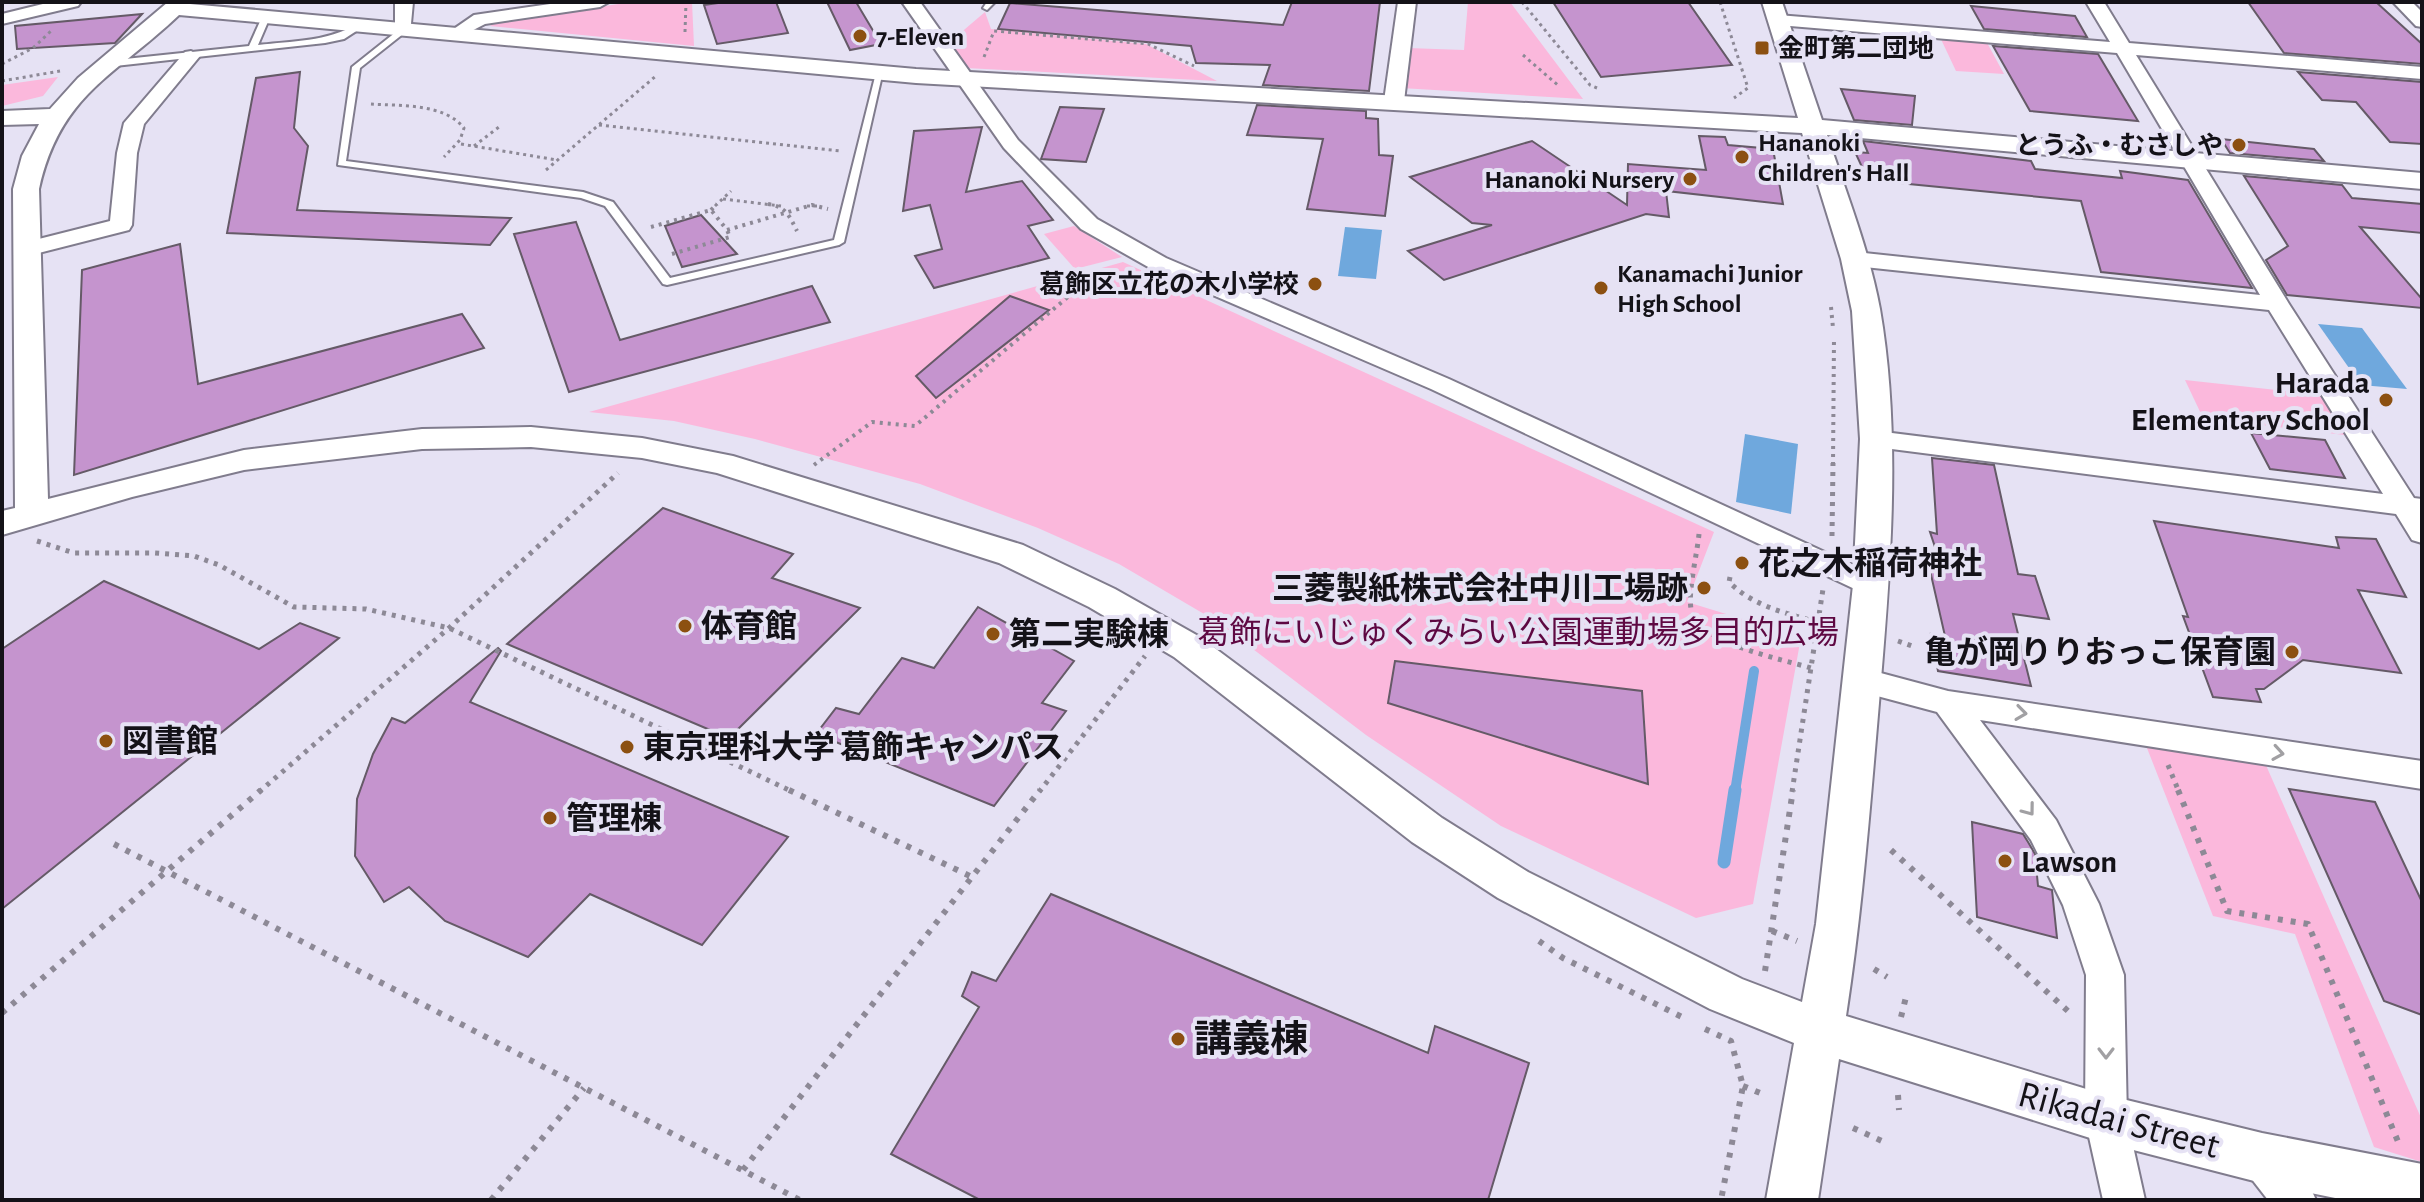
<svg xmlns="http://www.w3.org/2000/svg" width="2424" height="1202" viewBox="0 0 2424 1202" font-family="'Alegreya Sans','Noto Sans JP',sans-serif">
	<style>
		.green { fill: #fbb8dc }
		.water { fill: #6fa8dd }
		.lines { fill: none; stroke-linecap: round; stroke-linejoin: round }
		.stream-far1 { stroke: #6fa8dd; stroke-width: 10 }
		.stream { stroke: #6fa8dd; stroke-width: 13 }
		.building { fill: #c594ce; stroke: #655a67; stroke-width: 2 }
		.service-casing { stroke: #807c8d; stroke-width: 4 }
		.minor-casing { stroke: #807c8d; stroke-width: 4 }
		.tertiary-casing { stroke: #807c8d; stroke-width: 4 }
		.path-far3 { stroke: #8d8996; stroke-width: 3; stroke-dasharray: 3 4; stroke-linecap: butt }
		.path-far2 { stroke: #8d8996; stroke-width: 4; stroke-dasharray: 3 5; stroke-linecap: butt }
		.path-far1 { stroke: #8d8996; stroke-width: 5; stroke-dasharray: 4 6; stroke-linecap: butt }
		.path { stroke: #8d8996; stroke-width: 6; stroke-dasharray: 5 8; stroke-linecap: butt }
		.service { fill: #fff; fill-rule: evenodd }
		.minor { fill: #fff; fill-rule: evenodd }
		.tertiary { fill: #fff; fill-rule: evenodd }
		.oneway { stroke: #a1a0a3 }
		.poi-dot { fill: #8c5011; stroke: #e6e2f4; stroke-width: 3 }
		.labels { text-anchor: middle; stroke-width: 8; stroke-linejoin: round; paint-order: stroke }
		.far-poi-label { font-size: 26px; font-weight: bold; fill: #141218; stroke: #e6e2f4; text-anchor: start }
		.poi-label { font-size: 32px; font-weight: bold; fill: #141218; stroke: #e6e2f4; text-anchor: start }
		.park-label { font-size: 32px; fill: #5e0842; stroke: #e6e2f4 }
		.near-poi-label { font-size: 38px; font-weight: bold; fill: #141218; stroke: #e6e2f4; text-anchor: start }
		.near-street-label { font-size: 38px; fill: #141218; stroke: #e6e2f4 }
	</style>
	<rect width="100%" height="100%" fill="#e6e2f4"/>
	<g class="green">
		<path d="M631,2H692L694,46L490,26L496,23Z"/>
		<path d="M1468,2H1510L1583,99L1401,88L1408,48L1464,50Z"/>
		<path d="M985,12L991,29L1146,44L1217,81L966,68L951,41Z"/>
		<path d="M1939,35L1985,39L2004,74L1956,71Z"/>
		<path d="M58,77L43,96L2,106V85Z"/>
		<path d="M1074,226L1122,257L1075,269L1044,234Z"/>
		<path d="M1123,262L1714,532L1687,602L1801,637L1753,904L1696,918L1501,826L1366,735L1216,621L1119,564L1038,528L920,484L755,439L674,421L589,412Z"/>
		<path d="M2185,380L2330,396L2353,436L2203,418Z"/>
		<path d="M2145,743L2265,763L2422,1120V1162L2374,1147L2295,934L2213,916Z"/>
	</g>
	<g class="water">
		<path d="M1345,227L1382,230L1376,279L1338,276Z"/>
		<path d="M2318,324L2362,328L2407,389L2361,385Z"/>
		<path d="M1745,434L1798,444L1791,514L1736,502Z"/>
	</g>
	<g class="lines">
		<path class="stream-far1" d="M1735,792L1754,671"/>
		<path class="stream" d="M1724,862L1735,790"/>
	</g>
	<g class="building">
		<path d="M725,2H776L788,33L717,44L704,5Z"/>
		<path d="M827,2H856L881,44L850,50Z"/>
		<path d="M1292,2H1380L1369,91L1263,85L1270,65L1196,63L1191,46L998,29L1010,3L1283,25Z"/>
		<path d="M1553,2H1688L1732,65L1601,77Z"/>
		<path d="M2248,2H2376L2422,44V64L2284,53Z"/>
		<path d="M1971,6L2075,16L2087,37L1984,29Z"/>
		<path d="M142,14L115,43L17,49L15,26Z"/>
		<path d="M1993,46L2098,54L2138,121L2030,111Z"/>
		<path d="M300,72L294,128L308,146L297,210L511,218L490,245L227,233L256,78Z"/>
		<path d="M2298,72L2422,82V144L2390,142L2356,102L2322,100Z"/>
		<path d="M1841,89L1915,96L1912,125L1854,120Z"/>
		<path d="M1257,105L1366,111V118L1378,119L1379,155L1393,156L1385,216L1307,209L1323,139L1247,135Z"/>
		<path d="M1060,107L1104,109L1086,162L1041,159Z"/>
		<path d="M982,127L966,192L1022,181L1053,220L1028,226L1049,258L934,288L915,256L942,249L930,205L903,211L914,131Z"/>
		<path d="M1699,136L1725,137L1728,145L1773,149L1783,204L1666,191L1669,217L1646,214L1444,280L1408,251L1492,225L1472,223L1410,177L1532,141L1627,205L1628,164L1706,170Z"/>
		<path d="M2221,139L2314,149L2324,161L2230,153Z"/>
		<path d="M1863,141L2031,161L2035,169L2122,178L2120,171L2188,180L2252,288L2101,272L2081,201L1868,180L1855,152L1868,153Z"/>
		<path d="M2244,176L2342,185L2352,198L2422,204V233L2360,227L2422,299V308L2287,295L2266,260L2288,246Z"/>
		<path d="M701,215L737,254L682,267L665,226Z"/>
		<path d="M576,222L620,340L812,286L830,322L569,392L514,234Z"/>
		<path d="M180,244L198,384L462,314L484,348L74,475L82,270Z"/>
		<path d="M1010,296L1049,310L936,398L916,376Z"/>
		<path d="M2251,433L2325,440L2345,478L2270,469Z"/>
		<path d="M1932,458L1994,465L2018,574L2035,576L2049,619L2013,614L2031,686L1938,671L1931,634L1945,636L1929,566L1942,568L1930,532L1937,534Z"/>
		<path d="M663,508L793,554L772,578L860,608L729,738L507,644Z"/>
		<path d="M2154,521L2339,548L2336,537L2376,539L2406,597L2358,590L2401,673L2303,660L2264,689H2256L2261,702L2213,697L2183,616L2188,617Z"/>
		<path d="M104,581L259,649L300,623L339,638L2,909V649Z"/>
		<path d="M978,607L1074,661L1042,703L1066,711L994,806L816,734L836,708L859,714L902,658L934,668Z"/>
		<path d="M498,648L501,651L470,702L788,837L702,945L590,894L528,957L445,921L409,887L384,902L355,856L357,799L373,754L392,718L405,723Z"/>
		<path d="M1395,661L1642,691L1648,784L1388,703Z"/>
		<path d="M2289,789L2375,802L2422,902V1015L2384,1001Z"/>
		<path d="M1972,822L2023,834L2028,842L2035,854L2038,886L2052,890L2057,938L1977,917Z"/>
		<path d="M1051,894L1428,1053L1435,1026L1529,1063L1488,1200H980L891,1154L979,1007L962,996L972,972L996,981Z"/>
	</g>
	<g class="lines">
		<defs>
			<g id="service">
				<path d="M987,2H995L987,10L983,8Z"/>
				<path d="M266,15L270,17L258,45C292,41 327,42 357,24L364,26L344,39L325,43L106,67L102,64L106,61L249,46L262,17Z"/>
				<path d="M401,28L408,30L360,68L346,161L583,192L613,202L670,278L834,240L876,73L883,71L844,242L839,245L667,285L663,284L605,206L581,198L338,165L352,67Z"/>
			</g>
			<g id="minor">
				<path d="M51,2H81L78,6L2,24V14Z"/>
				<path d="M395,2H413L410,34L404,35L395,30Z"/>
				<path d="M564,2H609L600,7L485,24L454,40L445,35L474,15Z"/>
				<path d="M902,2H920L1018,140L1097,219L1166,258L1449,379L1881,578L1886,585L1881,592L1871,596L1861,592L1431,389L1150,268L1081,229L1004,148Z"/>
				<path d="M1398,2H1416L1404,101L1394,107L1384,101Z"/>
				<path d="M2086,2H2104L2129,43L2422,67V79L2136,55L2289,304L2414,498L2422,499V543L2412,540L2396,514L1876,447L1867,445L1863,439L1867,433L1876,431L2383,494L2269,310L1855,266L1847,264L1844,259L1847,254L1855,252L2260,295L2117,53L1778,25L1769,20L1778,15L2110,42Z"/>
				<path d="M2393,2H2412L2422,12V27L2416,26Z"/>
				<path d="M191,51L200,56L144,124L137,153L132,225L129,230L27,256L19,254L16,249L19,244L110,221L117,153L124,123L185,52Z"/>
				<path d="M1862,668L1948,691L2422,761V789L1980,720L2056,820L2099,904L2124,975L2127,1119L2145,1200H2103L2085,1119L2086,975L2063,905L2031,840L1937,712L1851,689L1846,680L1851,671Z"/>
				<path d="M2262,1137C2286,1147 2306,1176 2316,1200H2268L2247,1173L2241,1158L2247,1143Z"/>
			</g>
			<path id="tertiary" d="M168,2L916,69L1798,118L1762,2H1782L1822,120L2422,173V189L1827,135C1846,192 1869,250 1880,309C1902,436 1890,575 1879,703C1870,808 1862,912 1846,1016L2106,1095L2262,1133L2422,1164V1200H2345L2262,1183L2106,1143L1839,1059L1818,1200H1766L1794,1043L1710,1009L1498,898L1412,842L1174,657L1089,607L999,563L717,473L642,458L531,447L422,449L244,470L132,497L2,535V511L15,508L13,189L22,156L39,124L2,125V111L50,109L78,78ZM179,15L916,83L1802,133L1841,259L1852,311L1860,439L1853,585L1816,924L1802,1002L1742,979L1528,872L1442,818L1200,637L1115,589L1023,545L733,456L642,438L531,427L422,429L244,450L48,499L39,189C60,94 115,76 179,15Z"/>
		</defs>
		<use href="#service" class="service-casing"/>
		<use href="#minor" class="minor-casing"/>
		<use href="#tertiary" class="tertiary-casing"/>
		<g class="path-far3">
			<path d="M1522,2L1590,85L1597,88"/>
			<path d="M1720,2L1748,88L1734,98"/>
			<path d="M685,32L686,2"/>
			<path d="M1523,55L1560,87"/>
			<path d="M984,57L994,31L1148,44L1194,66"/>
			<path d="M2,64L33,48L51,31"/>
			<path d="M2,81L60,71"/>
			<path d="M371,104C400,106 444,103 464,128L460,140L444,157"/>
			<path d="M599,125L840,151"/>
			<path d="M461,144L557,160"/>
			<path d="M474,146L499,127"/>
			<path d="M546,170L657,75"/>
			<path d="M723,199L781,206"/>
			<path d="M715,206L731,191"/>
			<path d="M807,206H818"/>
		</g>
		<g class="path-far2">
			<path d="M768,204C786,207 789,215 797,231"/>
			<path d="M711,210L717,204"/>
			<path d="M651,227L711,210L727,230L812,205L828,209"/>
			<path d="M672,254L730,237L727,230"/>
			<path d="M1831,307L1833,328"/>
			<path d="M814,465L872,422L915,426L1088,280L1128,275"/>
			<path d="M1833,465L1834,338"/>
		</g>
		<g class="path-far1">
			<path d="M1699,534C1697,555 1688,590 1691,609C1696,643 1782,659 1811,668"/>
			<path d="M1832,536L1833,463"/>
			<path d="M37,541L74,553H155L194,556L219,565L294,607L366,609L449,628L793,792"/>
			<path d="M1730,577L1729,582C1753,606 1785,613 1817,622"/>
			<path d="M1898,641L1912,646"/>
			<path d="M2168,765L2179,792"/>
			<path d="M259,792L449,628L618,473"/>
			<path d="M1039,792L1145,656"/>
			<path d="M1792,792L1823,589"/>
		</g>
		<g class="path">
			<path d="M789,790L972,877"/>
			<path d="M2178,790L2227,911L2308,924L2399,1144"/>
			<path d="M114,844L800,1200"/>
			<path d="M1891,850L2069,1012"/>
			<path d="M1772,931L1797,941"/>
			<path d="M1539,941L1563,958L1682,1017"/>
			<path d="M1874,969L1887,977"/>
			<path d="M1765,971L1793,790"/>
			<path d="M2,1013L261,790"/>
			<path d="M1901,1017L1906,997"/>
			<path d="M1705,1029L1731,1041L1743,1086L1721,1200"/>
			<path d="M1743,1086L1765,1095"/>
			<path d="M1898,1095L1899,1110"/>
			<path d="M1853,1128L1882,1141"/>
			<path d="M743,1170L1040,790"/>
			<path d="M491,1200L584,1088"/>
		</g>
		<use href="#service" class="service"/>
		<use href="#minor" class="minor"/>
		<use href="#tertiary" class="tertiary"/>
	</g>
	<defs><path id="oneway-chevron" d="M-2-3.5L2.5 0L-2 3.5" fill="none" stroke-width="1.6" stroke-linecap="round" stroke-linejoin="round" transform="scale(2)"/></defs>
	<g class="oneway">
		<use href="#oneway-chevron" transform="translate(2021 713) rotate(8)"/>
		<use href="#oneway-chevron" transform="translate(2278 753) rotate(9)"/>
		<use href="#oneway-chevron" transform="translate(2029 810) rotate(53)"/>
		<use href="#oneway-chevron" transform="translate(2106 1053) rotate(90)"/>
	</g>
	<g class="poi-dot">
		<circle cx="860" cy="36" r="8"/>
		<rect x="1754" y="40" width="16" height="16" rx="4"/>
		<circle cx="2239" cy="145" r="8"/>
		<circle cx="1742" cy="157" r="8"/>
		<circle cx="1690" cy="179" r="8"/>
		<circle cx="1315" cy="284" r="8"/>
		<circle cx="1601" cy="288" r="8"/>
		<circle cx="2386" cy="400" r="8"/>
		<circle cx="1742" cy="563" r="8"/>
		<circle cx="1704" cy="588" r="8"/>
		<circle cx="685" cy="626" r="8"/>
		<circle cx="993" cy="634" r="8"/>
		<circle cx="2292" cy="652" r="8"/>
		<circle cx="106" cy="741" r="8"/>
		<circle cx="627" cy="747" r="8"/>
		<circle cx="550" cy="818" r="8"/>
		<circle cx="2005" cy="861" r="8"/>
		<circle cx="1178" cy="1039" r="8"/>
	</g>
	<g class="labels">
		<g class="far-poi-label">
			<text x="876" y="45">7-Eleven</text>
			<text x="1778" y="57">金町第二団地</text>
			<text x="1758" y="151">Hananoki<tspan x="1758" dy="30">Children's Hall</tspan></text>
			<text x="2223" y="154" text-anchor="end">とうふ・むさしや</text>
			<text x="1674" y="188" text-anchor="end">Hananoki Nursery</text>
			<text x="1617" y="282">Kanamachi Junior<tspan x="1617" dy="30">High School</tspan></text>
			<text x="1299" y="293" text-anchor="end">葛飾区立花の木小学校</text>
		</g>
		<g class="poi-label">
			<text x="2370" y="393" text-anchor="end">Harada<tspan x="2370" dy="37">Elementary School</tspan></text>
			<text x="1758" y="574">花之木稲荷神社</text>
			<text x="1688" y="599" text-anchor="end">三菱製紙株式会社中川工場跡</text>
			<text x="701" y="637">体育館</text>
			<text x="1009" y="645">第二実験棟</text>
			<text x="2276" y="663" text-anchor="end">亀が岡りりおっこ保育園</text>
			<text x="122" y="752">図書館</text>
			<text x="643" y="758">東京理科大学 葛飾キャンパス</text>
			<text x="566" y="829">管理棟</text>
			<text x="2021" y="872">Lawson</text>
		</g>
		<g class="park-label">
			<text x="1518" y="643">葛飾にいじゅくみらい公園運動場多目的広場</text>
		</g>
		<g class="near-poi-label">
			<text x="1194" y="1052">講義棟</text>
		</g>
		<g class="near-street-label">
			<text transform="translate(2119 1119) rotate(15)" y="13">Rikadai Street</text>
		</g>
	</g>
	<rect width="2424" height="1202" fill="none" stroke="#141218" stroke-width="8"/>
</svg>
